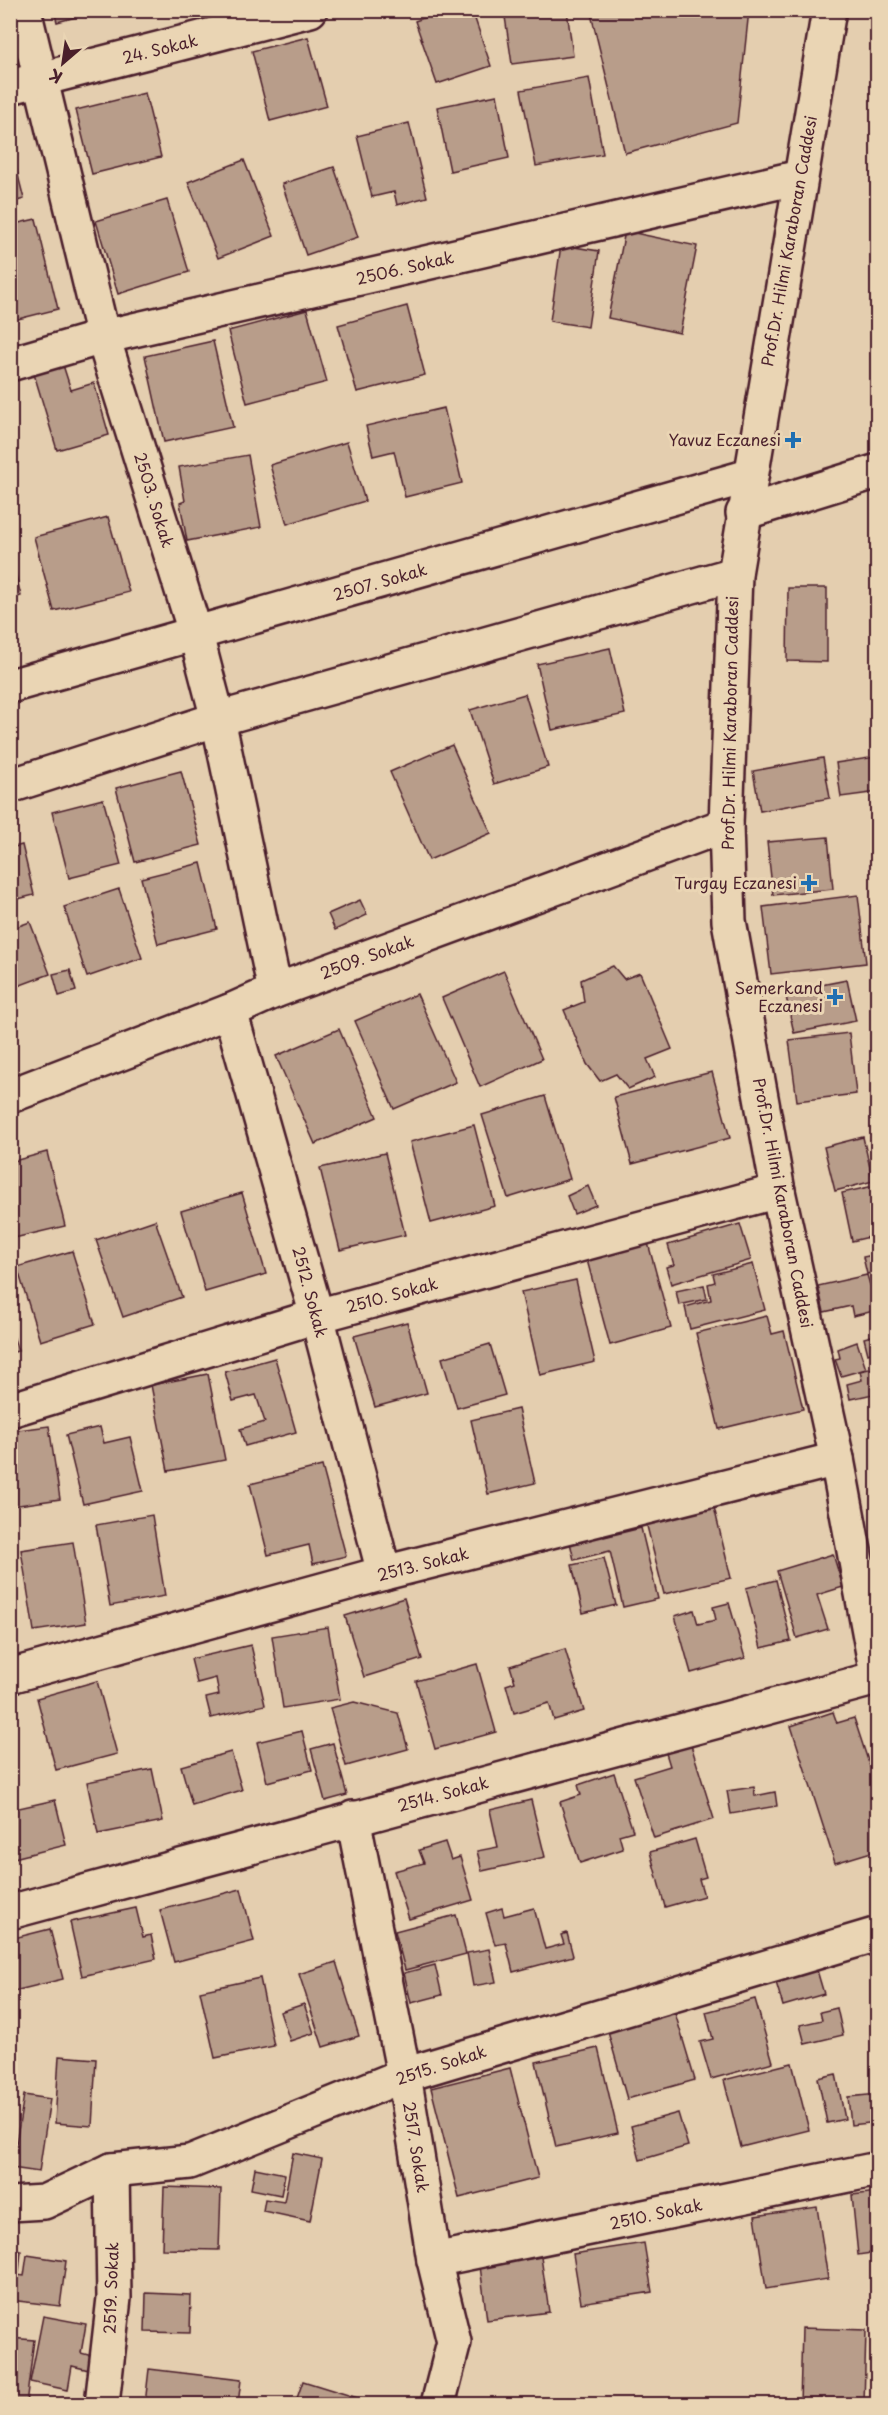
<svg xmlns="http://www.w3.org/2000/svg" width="888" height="2415" viewBox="0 0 888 2415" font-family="'Playpen Sans',sans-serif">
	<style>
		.building { fill: #b89d8a; stroke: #4a1f2b; stroke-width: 1.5 }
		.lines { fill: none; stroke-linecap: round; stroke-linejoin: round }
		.street-casing { stroke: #4a1f2b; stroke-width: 38 }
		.secondary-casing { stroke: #4a1f2b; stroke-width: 38 }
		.street { stroke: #ead5b4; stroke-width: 33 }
		.secondary { stroke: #ead5b4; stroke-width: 33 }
		.poi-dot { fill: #1f6fb2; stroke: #ead5b4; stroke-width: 2 }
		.labels { text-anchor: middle; stroke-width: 6; stroke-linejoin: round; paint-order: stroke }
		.street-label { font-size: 16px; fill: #4a1f2b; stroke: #ead5b4 }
		.poi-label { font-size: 16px; fill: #4a1f2b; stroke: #ead5b4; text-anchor: end }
	</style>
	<rect width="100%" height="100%" fill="#e4ceaf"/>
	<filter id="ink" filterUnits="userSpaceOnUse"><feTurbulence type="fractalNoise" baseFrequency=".0167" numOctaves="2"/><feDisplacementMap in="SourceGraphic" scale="12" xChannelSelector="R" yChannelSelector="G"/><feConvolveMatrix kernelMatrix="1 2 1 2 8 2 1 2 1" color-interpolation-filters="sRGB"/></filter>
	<g filter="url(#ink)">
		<g class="building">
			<path d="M54,10H102L57,22Z"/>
			<path d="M446,10H472L491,66L437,84L415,21Z"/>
			<path d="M504,10H567L573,56L512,64Z"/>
			<path d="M590,10H749L737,123L625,153Z"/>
			<path d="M308,37L327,106L270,121L252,51Z"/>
			<path d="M589,78L603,154L536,166L521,90Z"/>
			<path d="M145,93L161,157L92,174L76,110Z"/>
			<path d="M497,95L509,158L450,171L437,107Z"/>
			<path d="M409,123L427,197L397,205L394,192L372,197L357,136Z"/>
			<path d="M10,144L24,199L10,203Z"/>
			<path d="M244,160L274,236L218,258L188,182Z"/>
			<path d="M334,167L358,237L306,255L282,184Z"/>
			<path d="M167,200L189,272L118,294L96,221Z"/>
			<path d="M36,219L58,309L10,321V225Z"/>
			<path d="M625,231L697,246L680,333L608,318Z"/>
			<path d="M561,245L599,251L588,327L550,321Z"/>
			<path d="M407,306L425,375L357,392L338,325Z"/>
			<path d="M307,310L327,382L247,403L228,331Z"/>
			<path d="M213,341L233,427L164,442L145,356Z"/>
			<path d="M63,365L71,390L94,383L109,435L57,450L34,374Z"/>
			<path d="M444,408L462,483L405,497L394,451L373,456L366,426Z"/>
			<path d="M347,442L365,501L287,524L270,465Z"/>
			<path d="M248,455L261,527L187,541L180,503L185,501L179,467Z"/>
			<path d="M108,517L129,592L54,611L34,537Z"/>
			<path d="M10,550L21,596L10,599Z"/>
			<path d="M788,588H827V662L787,661Z"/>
			<path d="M610,648L625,714L552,730L537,664Z"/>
			<path d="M525,694L548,767L494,784L470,710Z"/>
			<path d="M452,745L491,833L429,860L390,772Z"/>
			<path d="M876,757L878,792L841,797L836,763Z"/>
			<path d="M823,758L830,798L760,811L753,771Z"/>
			<path d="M181,771L201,845L135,862L116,788Z"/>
			<path d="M103,799L121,865L69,878L52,812Z"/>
			<path d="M828,837L833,889L773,895L767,842Z"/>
			<path d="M22,845L34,895L10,901V848Z"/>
			<path d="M201,863L217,929L158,944L141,878Z"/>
			<path d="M119,889L142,958L87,977L64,907Z"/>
			<path d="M858,895L866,963L771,974L763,907Z"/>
			<path d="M360,900L367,915L335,930L328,914Z"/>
			<path d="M30,922L50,974L10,989V929Z"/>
			<path d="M613,966L624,979L640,973L672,1049L647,1059L655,1077L628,1089L616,1074L600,1081L587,1064L564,1010L584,1002L581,980Z"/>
			<path d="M70,970L76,991L59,996L53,974Z"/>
			<path d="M504,971L542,1059L480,1087L442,998Z"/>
			<path d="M847,980L856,1021L794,1033L785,992Z"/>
			<path d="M417,994L456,1082L394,1109L355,1021Z"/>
			<path d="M339,1029L377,1117L315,1144L276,1056Z"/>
			<path d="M849,1033L856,1094L797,1101L789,1040Z"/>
			<path d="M712,1072L730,1138L632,1164L614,1097Z"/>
			<path d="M545,1096L570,1179L508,1198L482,1115Z"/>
			<path d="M474,1125L495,1206L431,1223L410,1142Z"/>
			<path d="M863,1137L873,1181L835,1191L824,1147Z"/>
			<path d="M47,1152L65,1226L10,1239V1162Z"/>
			<path d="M385,1153L405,1235L340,1250L320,1168Z"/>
			<path d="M878,1185V1235L852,1241L842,1193Z"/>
			<path d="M588,1186L596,1205L574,1214L567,1196Z"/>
			<path d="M242,1193L266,1274L205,1292L181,1211Z"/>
			<path d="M155,1220L182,1297L123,1317L96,1240Z"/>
			<path d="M740,1224L751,1260L671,1284L666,1267L674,1265L668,1245Z"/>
			<path d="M648,1243L671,1328L610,1345L587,1260Z"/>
			<path d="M72,1251L95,1324L40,1341L17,1267Z"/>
			<path d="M878,1254V1282H877L875,1272L867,1274L863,1257Z"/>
			<path d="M753,1264L765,1310L690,1329L685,1307L711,1300L708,1284L715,1282L713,1274Z"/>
			<path d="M867,1275L870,1285L876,1283L878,1310L853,1316L851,1306L824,1312L818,1286Z"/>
			<path d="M576,1280L595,1362L540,1375L521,1292Z"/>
			<path d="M704,1285L707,1299L679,1305L676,1291Z"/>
			<path d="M767,1316L772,1334L784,1331L803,1409L719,1429L696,1333Z"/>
			<path d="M407,1322L427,1393L375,1407L354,1336Z"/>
			<path d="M10,1326L18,1351L10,1353Z"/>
			<path d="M878,1334V1351L868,1354L864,1338Z"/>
			<path d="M857,1342L866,1369L841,1376L835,1359L840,1358L838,1349Z"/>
			<path d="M490,1344L505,1395L457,1408L442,1358Z"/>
			<path d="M275,1358L296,1432L245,1446L240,1429L265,1422L256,1395L233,1401L225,1372Z"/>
			<path d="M878,1367V1393L850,1399L847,1384L862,1380L860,1371Z"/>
			<path d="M208,1374L225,1460L168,1471L151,1385Z"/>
			<path d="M518,1409L535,1483L488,1494L471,1420Z"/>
			<path d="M49,1426L60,1499L12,1506L10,1431Z"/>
			<path d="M100,1427L104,1443L130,1437L143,1491L83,1504L66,1435Z"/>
			<path d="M322,1466L346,1556L313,1564L309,1545L268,1555L250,1484Z"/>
			<path d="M714,1507L731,1578L664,1594L646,1522Z"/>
			<path d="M152,1515L165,1596L110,1606L96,1525Z"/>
			<path d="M641,1528L658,1599L623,1607L610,1551L574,1560L569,1538L603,1530L604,1537Z"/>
			<path d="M73,1542L86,1623L34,1631L21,1550Z"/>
			<path d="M833,1554L843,1587L817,1595L828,1629L797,1638L777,1571Z"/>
			<path d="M604,1558L616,1605L583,1613L572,1565Z"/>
			<path d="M776,1580L791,1641L761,1648L746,1588Z"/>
			<path d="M404,1598L422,1659L364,1677L345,1616Z"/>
			<path d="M729,1603L745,1658L691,1673L675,1616L694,1610L698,1624L716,1620L713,1607Z"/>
			<path d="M328,1627L340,1699L283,1708L272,1636Z"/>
			<path d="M251,1645L265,1705L211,1718L206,1698L219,1695L216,1678L197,1683L191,1659Z"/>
			<path d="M565,1649L584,1711L554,1720L549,1703L514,1713L506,1685L515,1682L510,1666Z"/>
			<path d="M477,1664L496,1732L435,1749L416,1681Z"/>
			<path d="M97,1681L117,1754L56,1770L37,1698Z"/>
			<path d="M354,1702L398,1713L408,1749L346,1766L330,1708Z"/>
			<path d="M833,1712L837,1723L854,1718L878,1791V1850L835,1863L791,1726Z"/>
			<path d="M302,1731L312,1770L267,1782L257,1742Z"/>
			<path d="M690,1742L714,1819L654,1838L634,1777L670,1766L665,1750Z"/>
			<path d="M333,1743L347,1795L325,1801L311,1749Z"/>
			<path d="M231,1752L242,1790L192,1805L181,1766Z"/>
			<path d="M152,1769L163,1821L98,1834L87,1782Z"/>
			<path d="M614,1773L633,1831L619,1835L623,1849L580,1863L560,1802L581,1795L578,1785Z"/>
			<path d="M754,1787L755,1796L775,1792L777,1806L731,1814L727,1791Z"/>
			<path d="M55,1800L66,1845L10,1859V1810Z"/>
			<path d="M531,1800L545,1857L482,1871L477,1851L498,1847L490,1810Z"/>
			<path d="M695,1839L706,1877L699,1879L704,1896L665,1907L650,1852Z"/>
			<path d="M445,1842L451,1860L460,1857L473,1900L409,1919L394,1871L424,1863L419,1850Z"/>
			<path d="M241,1889L254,1941L174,1962L160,1910Z"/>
			<path d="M136,1908L143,1937L151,1935L156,1959L82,1976L70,1922Z"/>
			<path d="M502,1908L504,1916L534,1908L545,1949L564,1944L561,1935L567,1933L573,1956L513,1972L506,1943L495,1945L486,1913Z"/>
			<path d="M456,1915L466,1954L405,1970L395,1931Z"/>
			<path d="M50,1929L63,1979L10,1992V1939Z"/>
			<path d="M489,1949L496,1982L473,1986L467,1953Z"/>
			<path d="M814,1960L824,1994L783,2006L773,1972Z"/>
			<path d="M336,1962L359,2036L323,2047L299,1974Z"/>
			<path d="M435,1965L442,1995L411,2003L404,1973Z"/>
			<path d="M260,1978L274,2046L215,2058L200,1991Z"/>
			<path d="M755,1999L773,2062L711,2079L700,2042L713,2039L706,2012Z"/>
			<path d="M304,2004L314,2033L290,2041L280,2012Z"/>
			<path d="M837,2008L843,2035L805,2044L800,2025L822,2020L820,2012Z"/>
			<path d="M675,2013L695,2080L627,2099L608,2032Z"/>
			<path d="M598,2048L618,2133L556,2147L536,2062Z"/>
			<path d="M59,2056L96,2059L92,2126L55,2123Z"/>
			<path d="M792,2063L809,2130L741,2147L724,2080Z"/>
			<path d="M510,2068L538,2178L459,2198L431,2088Z"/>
			<path d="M836,2074L845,2119L827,2123L818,2078Z"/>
			<path d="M878,2094V2122L851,2125L848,2097Z"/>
			<path d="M24,2095L50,2099L39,2172L12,2168Z"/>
			<path d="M678,2113L688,2146L640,2160L631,2126Z"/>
			<path d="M293,2153L322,2159L310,2221L263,2211L265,2199L284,2202Z"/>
			<path d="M255,2168L285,2174L281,2195L251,2189Z"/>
			<path d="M164,2187L221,2189L219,2250L162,2249Z"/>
			<path d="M878,2192V2252L858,2255L852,2195Z"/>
			<path d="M817,2207L828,2279L766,2289L755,2216Z"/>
			<path d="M644,2243L652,2292L581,2303L573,2254Z"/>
			<path d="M10,2249L21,2251L19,2272L10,2271Z"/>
			<path d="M27,2255L66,2261L60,2306L10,2300V2274L24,2276Z"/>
			<path d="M541,2257L549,2312L487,2320L480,2266Z"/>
			<path d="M146,2293L191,2295L190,2333L145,2332Z"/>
			<path d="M43,2316L86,2324L81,2353L92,2356L89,2370L72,2366L68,2390L30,2382Z"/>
			<path d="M802,2328L866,2330L864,2404H800Z"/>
			<path d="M10,2338L34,2340L26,2404H10Z"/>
			<path d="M149,2369L241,2380L238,2404H145Z"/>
			<path d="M303,2381L377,2404H295Z"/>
		</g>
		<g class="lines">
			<defs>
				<g id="street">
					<path d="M24,10L103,337L196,635L218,719L275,991"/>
					<path d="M10,87L310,10"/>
					<path d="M10,364L103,337L800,177"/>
					<path d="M743,513L878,471"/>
					<path d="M10,786L218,719L735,574"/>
					<path d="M230,1011L317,1316L384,1573"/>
					<path d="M10,1096L230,1011L275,991L726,825"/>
					<path d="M10,1410L317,1316L778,1191"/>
					<path d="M10,1676L384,1573L837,1459"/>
					<path d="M353,1818L404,2075L434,2260L454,2342L438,2404"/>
					<path d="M10,1912L877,1678"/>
					<path d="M10,2204L44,2202L112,2170L190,2162L404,2075L878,1934"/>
					<path d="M434,2260L878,2169"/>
					<path d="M102,2404L114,2298L112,2170"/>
				</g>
				<g id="secondary">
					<path d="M829,10L735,574L726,825L729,921L778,1191L837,1459L878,1680"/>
					<path d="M10,686L749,476"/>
				</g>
			</defs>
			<use href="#street" class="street-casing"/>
			<use href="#secondary" class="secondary-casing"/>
			<use href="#street" class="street"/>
			<use href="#secondary" class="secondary"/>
		</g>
	</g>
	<g class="poi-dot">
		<path d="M790 431h6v6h6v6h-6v6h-6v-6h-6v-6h6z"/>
		<path d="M806 874h6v6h6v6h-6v6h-6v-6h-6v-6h6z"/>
		<path d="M832 988h6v6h6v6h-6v6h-6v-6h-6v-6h6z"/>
	</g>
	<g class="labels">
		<g class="street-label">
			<text transform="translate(160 49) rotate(-14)" y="6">24. Sokak</text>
			<text transform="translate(789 241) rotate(-80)" y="6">Prof.Dr. Hilmi Karaboran Caddesi</text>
			<text transform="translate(405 268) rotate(-13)" y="6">2506. Sokak</text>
			<text transform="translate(154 500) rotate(73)" y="6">2503. Sokak</text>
			<text transform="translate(380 582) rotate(-16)" y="6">2507. Sokak</text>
			<text transform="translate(730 723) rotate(-89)" y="6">Prof.Dr. Hilmi Karaboran Caddesi</text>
			<text transform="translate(367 957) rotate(-20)" y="6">2509. Sokak</text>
			<text transform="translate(783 1203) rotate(79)" y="6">Prof.Dr. Hilmi Karaboran Caddesi</text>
			<text transform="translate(310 1292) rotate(75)" y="6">2512. Sokak</text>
			<text transform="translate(392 1295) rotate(-15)" y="6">2510. Sokak</text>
			<text transform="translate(423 1564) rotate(-14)" y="6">2513. Sokak</text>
			<text transform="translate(443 1794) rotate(-15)" y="6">2514. Sokak</text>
			<text transform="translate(441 2065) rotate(-18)" y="6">2515. Sokak</text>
			<text transform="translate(416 2147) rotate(81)" y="6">2517. Sokak</text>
			<text transform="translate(656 2214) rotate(-12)" y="6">2510. Sokak</text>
			<text transform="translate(111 2288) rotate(-88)" y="6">2519. Sokak</text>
		</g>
		<g class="poi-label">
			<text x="781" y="446">Yavuz Eczanesi</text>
			<text x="797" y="889">Turgay Eczanesi</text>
			<text x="823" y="994">Semerkand<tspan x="823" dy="18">Eczanesi</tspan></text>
		</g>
	</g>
	<rect width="888" height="2415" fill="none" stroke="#ead5b4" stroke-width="36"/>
	<rect x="18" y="18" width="852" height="2379" fill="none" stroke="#4a1f2b" stroke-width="2" filter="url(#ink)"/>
	<g transform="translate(63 63) rotate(209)" stroke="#ead5b4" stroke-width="4.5" paint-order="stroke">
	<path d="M0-4.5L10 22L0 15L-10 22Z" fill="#4a1f2b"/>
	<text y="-9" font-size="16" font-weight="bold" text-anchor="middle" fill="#4a1f2b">K</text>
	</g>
</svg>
